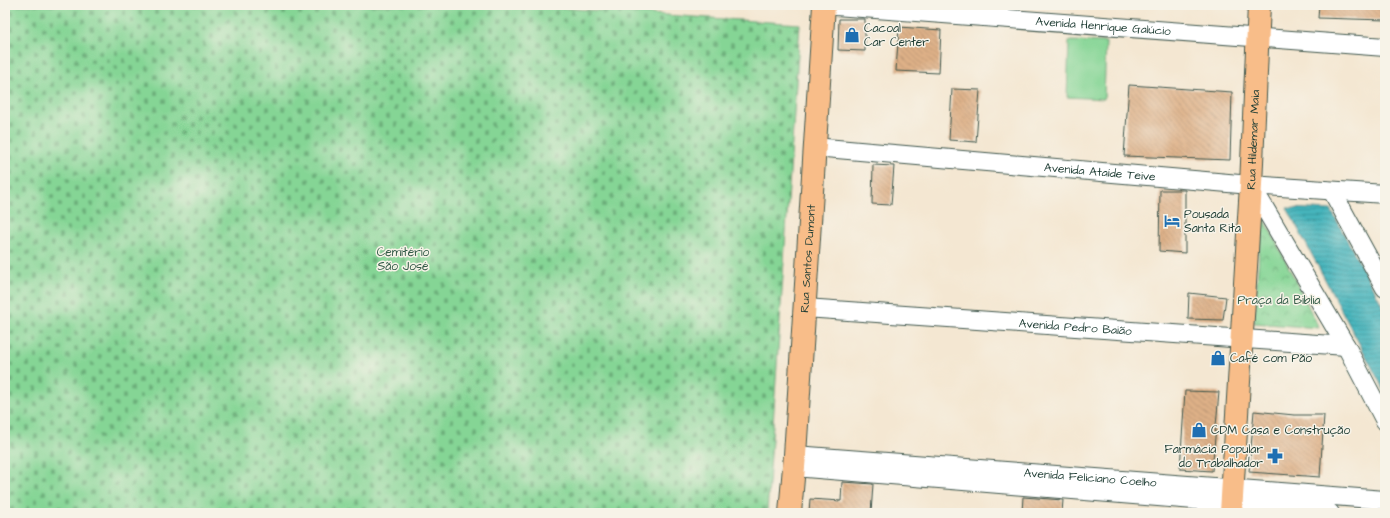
<svg xmlns="http://www.w3.org/2000/svg" width="1390" height="518" viewBox="0 0 1390 518" font-family="'Architects Daughter',sans-serif">
	<style>
		.cemetery { fill: url(#cemetery-stones); stroke: #528964 }
		.park { fill: url(#park-crowns); stroke: #528964 }
		.pitch { fill: #85d595; stroke: #528964 }
		.water { fill: url(#water-rules); stroke: #327878 }
		.building { fill: url(#building-back-hatch) }
		.lines { fill: none; stroke-linecap: round; stroke-linejoin: round }
		.minor-casing { stroke: #3f564c; stroke-width: 20 }
		.major-casing { stroke: #3f564c; stroke-width: 24 }
		.minor { stroke: #fff; stroke-width: 18 }
		.major { stroke: #f8bd89; stroke-width: 22 }
		.labels { text-anchor: middle; stroke-width: 3; stroke-linejoin: round; paint-order: stroke }
		.street-label { font-size: 12px; fill: #1f3d34; stroke: #f7f3e8 }
		.poi-label { font-size: 12px; fill: #1f3d34; stroke: #f7f3e8; text-anchor: start }
		.park-label { font-size: 12px; fill: #335b47; stroke: #f7f3e8 }
	</style>
	<defs>
		<pattern id="cemetery-stones" width="16" height="16" patternUnits="userSpaceOnUse"><rect width="16" height="16" fill="#85d595"/><path d="M2 7V4a2 2 0 0 1 4 0v3zM10 15v-3a2 2 0 0 1 4 0v3z" fill="#6cae7a"/></pattern>
		<pattern id="park-crowns" width="20" height="18" patternUnits="userSpaceOnUse"><rect width="20" height="18" fill="#85d595"/><path d="M2 6a3 3 0 1 1 6 0M12 15a3 3 0 1 1 6 0" fill="none" stroke="#6cae7a"/></pattern>
		<pattern id="water-rules" width="6" height="5" patternUnits="userSpaceOnUse"><rect width="6" height="5" fill="#44b4bc"/><path d="M0 2.5h6" fill="none" stroke="#38949a"/></pattern>
		<pattern id="building-back-hatch" width="6" height="6" patternUnits="userSpaceOnUse"><rect width="6" height="6" fill="#deb087"/><path d="M-1 5l2 2M0 0l6 6M5-1l2 2" fill="none" stroke="#b3906f"/></pattern>
	</defs>
	<rect width="100%" height="100%" fill="#f7f3e8"/>
	<filter id="ink" filterUnits="userSpaceOnUse"><feTurbulence type="fractalNoise" baseFrequency=".025" numOctaves="2"/><feDisplacementMap in="SourceGraphic" scale="8" xChannelSelector="R" yChannelSelector="G"/><feConvolveMatrix kernelMatrix="1 2 1 2 8 2 1 2 1" color-interpolation-filters="sRGB"/></filter>
	<filter id="wash" filterUnits="userSpaceOnUse"><feTurbulence type="fractalNoise" baseFrequency=".012" numOctaves="4" result="noise"/><feDisplacementMap in="SourceGraphic" scale="16" xChannelSelector="R" yChannelSelector="G"/><feGaussianBlur stdDeviation="0.9" result="paint"/><feColorMatrix in="noise" values="0 0 0 0 0 0 0 0 0 0 0 0 0 0 0 0 0 1.4 0 .05"/><feComposite in="paint" operator="in"/></filter>
	<g filter="url(#wash)">
		<rect width="100%" height="100%" fill="#f4e7d2"/>
		<path class="cemetery" d="M5,5H516L800,24L767,513H5Z"/>
		<path class="park" d="M1262,214L1319,328L1254,323Z"/>
		<path class="pitch" d="M1069,41L1106,42L1104,99L1067,97Z"/>
		<path class="water" d="M1287,208L1331,210L1385,310V392Z"/>
		<g id="blocks">
			<g class="building">
				<path d="M1319,5H1385V20L1318,18Z"/>
				<path d="M839,19H865V51L838,50Z"/>
				<path d="M899,27L941,30L939,73L896,71Z"/>
				<path d="M1129,85L1232,92L1230,160L1124,156Z"/>
				<path d="M952,89L980,90L976,142L949,140Z"/>
				<path d="M873,165L894,166L891,205L872,204Z"/>
				<path d="M1160,190H1185V253L1159,251Z"/>
				<path d="M1189,293L1226,297L1223,320L1188,319Z"/>
				<path d="M1185,391L1219,392L1212,471L1180,469Z"/>
				<path d="M1254,411L1294,415H1324L1320,477L1249,472Z"/>
				<path d="M842,482L873,484L871,513H809L810,499L841,501Z"/>
				<path d="M1023,497L1063,500L1062,513H1022Z"/>
			</g>
		</g>
	</g>
	<g filter="url(#ink)">
		<use href="#blocks" fill-opacity="0" stroke="#3f564c" stroke-width="1"/>
		<g class="lines">
			<defs>
				<g id="minor">
					<path id="s1" d="M822,5L1385,47"/>
					<path id="s2" d="M814,147L1251,185L1385,194"/>
					<path d="M1251,185L1346,346L1385,421"/>
					<path d="M1332,191L1385,288"/>
					<path id="s3" d="M805,308L1346,346"/>
					<path id="s4" d="M795,455L1385,500"/>
					<path d="M794,467L1231,503L1330,513"/>
				</g>
				<g id="major">
					<path id="s5" d="M790,513L795,455L824,5"/>
					<path id="s6" d="M1231,513L1251,185L1259,5"/>
				</g>
			</defs>
			<use href="#minor" class="minor-casing"/>
			<use href="#major" class="major-casing"/>
			<use href="#minor" class="minor"/>
			<use href="#major" class="major"/>
		</g>
	</g>
	<defs>
		<symbol id="shop-bare" viewBox="-9 -9 18 18"><path d="M-5-2.5h2.3a2.7 3.5 0 0 1 5.4 0H5L5.5 6h-11ZM-1.5-2.5h3a1.5 2.3 0 0 0-3 0Z" fill="#1f6fb2" stroke="#f7f3e8" stroke-width="2.5" paint-order="stroke"/></symbol>
		<symbol id="hotel-bare" viewBox="-9 -9 18 18"><path d="M-6-4.5h1.5V1H6V5H4.5V3h-9V5H-6ZM-4 0a1.8 1.8 0 1 1 3.6 0ZM.5 0V-2.5h3Q6-2.5 6 0Z" fill="#1f6fb2" stroke="#f7f3e8" stroke-width="2.5" paint-order="stroke"/></symbol>
		<symbol id="pharmacy-bare" viewBox="-9 -9 18 18"><path d="M-2-6h4v4h4v4h-4v4h-4v-4h-4v-4h4Z" fill="#1f6fb2" stroke="#f7f3e8" stroke-width="2.5" paint-order="stroke"/></symbol>
	</defs>
	<g fill-rule="evenodd">
		<use href="#shop-bare" x="841" y="24" width="22" height="22"/>
		<use href="#hotel-bare" x="1161" y="210" width="22" height="22"/>
		<use href="#shop-bare" x="1207" y="347" width="22" height="22"/>
		<use href="#shop-bare" x="1188" y="419" width="22" height="22"/>
		<use href="#pharmacy-bare" x="1264" y="445" width="22" height="22"/>
	</g>
	<g class="labels">
		<g class="street-label">
			<text dy="4" stroke="none"><textPath href="#s1" startOffset="282">Avenida Henrique Galúcio</textPath></text>
			<text dy="4" stroke="none"><textPath href="#s6" startOffset="374">Rua Hildemar Maia</textPath></text>
			<text dy="4" stroke="none"><textPath href="#s2" startOffset="287">Avenida Ataíde Teive</textPath></text>
			<text dy="4" stroke="none"><textPath href="#s5" startOffset="255">Rua Santos Dumont</textPath></text>
			<text dy="4" stroke="none"><textPath href="#s3" startOffset="271">Avenida Pedro Baião</textPath></text>
			<text dy="4" stroke="none"><textPath href="#s4" startOffset="296">Avenida Feliciano Coelho</textPath></text>
		</g>
		<g class="poi-label">
			<text x="864" y="32">Cacoal<tspan x="864" dy="14">Car Center</tspan></text>
			<text x="1184" y="218">Pousada<tspan x="1184" dy="14">Santa Rita</tspan></text>
			<text x="1230" y="362">Café com Pão</text>
			<text x="1211" y="434">CDM Casa e Construção</text>
			<text x="1263" y="453" text-anchor="end">Farmácia Popular<tspan x="1263" dy="14">do Trabalhador</tspan></text>
		</g>
		<g class="park-label">
			<text x="403" y="256">Cemitério<tspan x="403" dy="14">São José</tspan></text>
			<text x="1279" y="304">Praça da Biblia</text>
		</g>
	</g>
	<rect width="1390" height="518" fill="none" stroke="#f7f3e8" stroke-width="20"/>
</svg>
